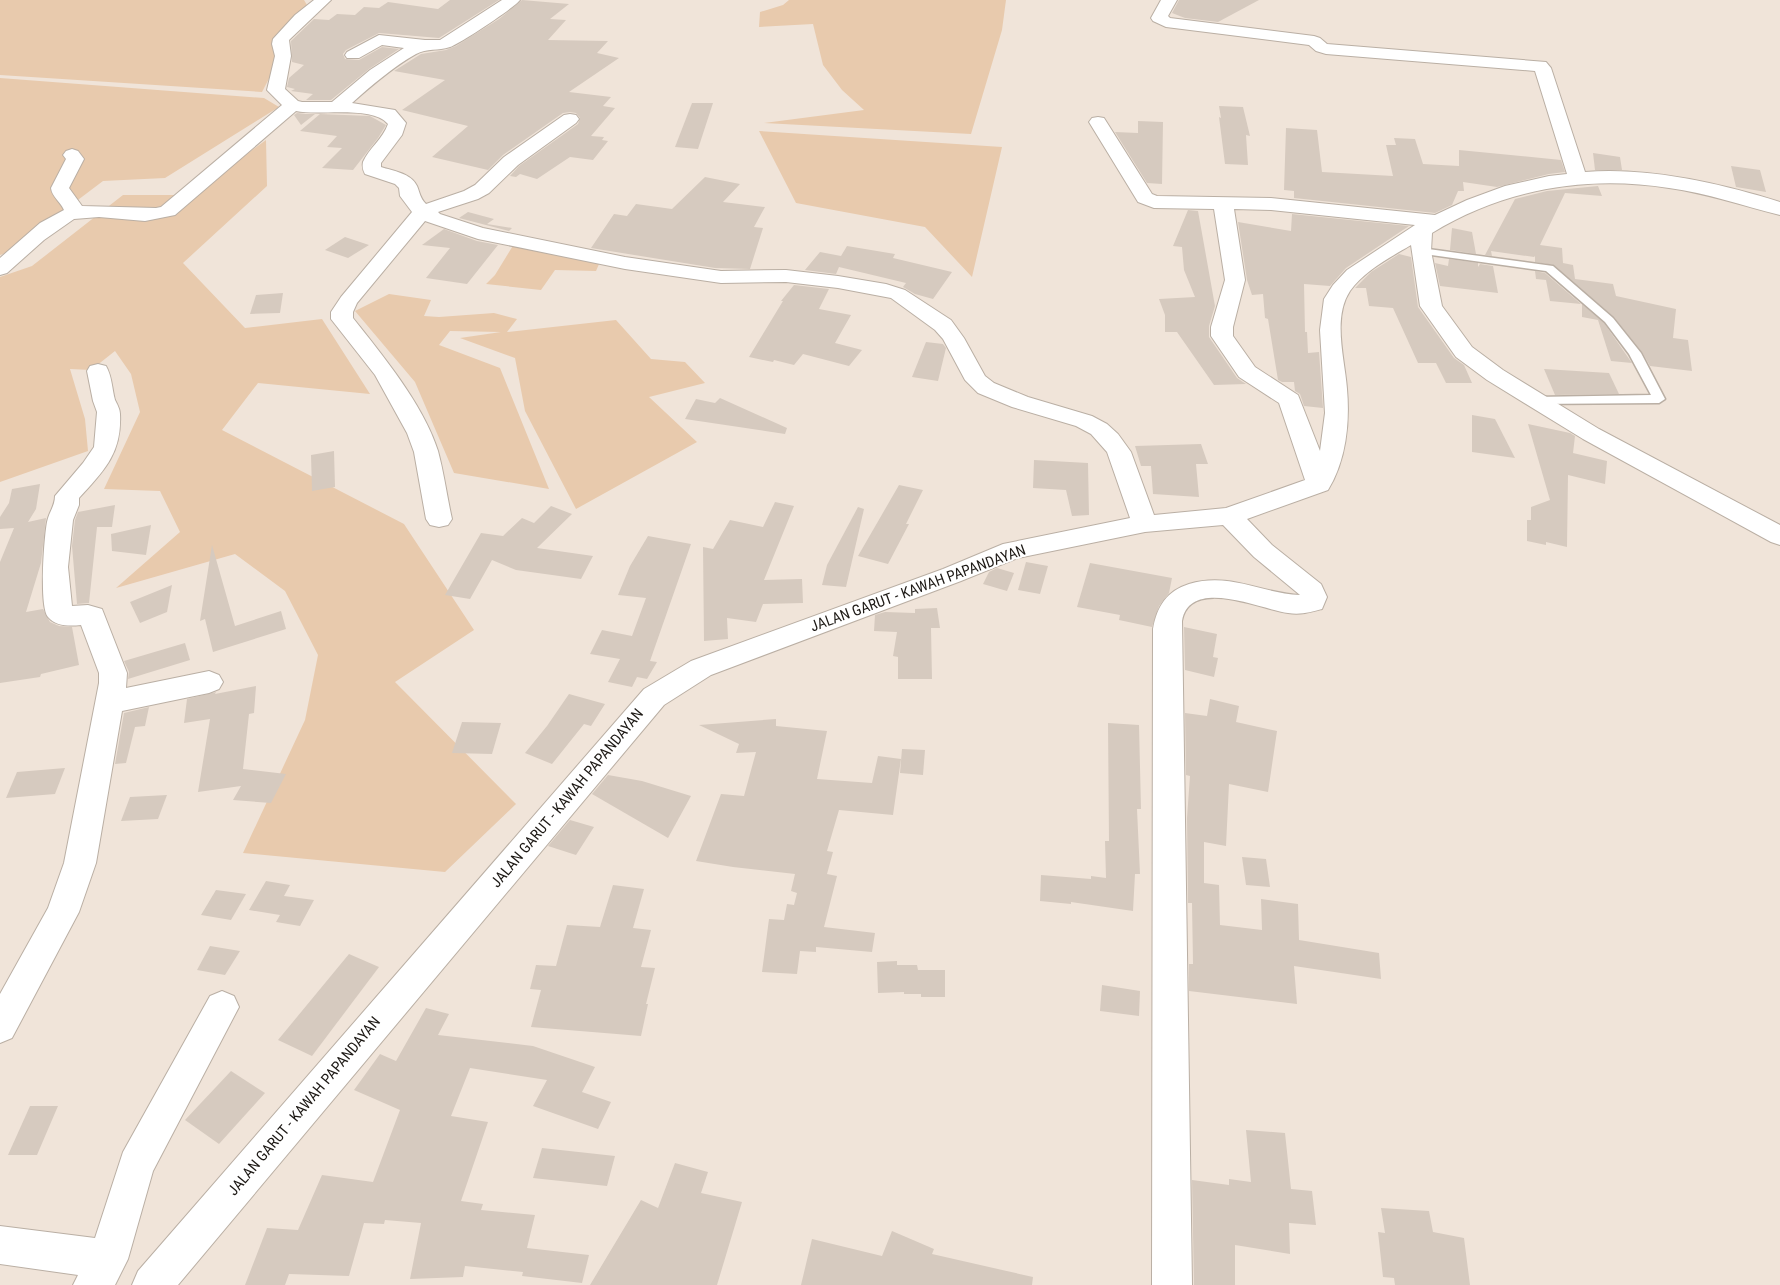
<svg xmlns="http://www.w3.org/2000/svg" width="1780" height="1285" viewBox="0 0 1780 1285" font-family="'Roboto Condensed',sans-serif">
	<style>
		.green { fill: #e8caad }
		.building { fill: #d6cabf }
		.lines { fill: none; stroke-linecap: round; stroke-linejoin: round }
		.service-casing { stroke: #baafa4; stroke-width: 3 }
		.minor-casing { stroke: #baafa4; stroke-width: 2 }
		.service { fill: #fff; fill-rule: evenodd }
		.minor { fill: #fff; fill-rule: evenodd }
		.labels { text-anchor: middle; stroke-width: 4; stroke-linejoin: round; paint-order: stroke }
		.street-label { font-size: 15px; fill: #1c1814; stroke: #fff }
	</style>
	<rect width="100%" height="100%" fill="#f0e4d9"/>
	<g class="green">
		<path d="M0,0H304L307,5L262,92L0,75Z"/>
		<path d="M789,0H1006L1002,30L971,134L764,123L864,110L842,90L823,65L813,24L759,27L760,12L783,5Z"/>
		<path d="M0,78L264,98L279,107L165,178L103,181L9,252L0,255Z"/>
		<path d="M759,131L1002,147L972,277L925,227L796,203Z"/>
		<path d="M266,140L267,186L183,263L245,328L322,319L370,394L258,383L222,430L404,524L474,630L395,682L516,804L445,872L243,853L305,720L318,655L285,591L235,554L116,588L180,532L160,491L104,489L140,412L131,374L115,351L91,370L70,369L85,419L88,451L0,482V277L32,266L123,195H190Z"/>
		<path d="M514,244L599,264L596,271L555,270L541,290L486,284L495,275Z"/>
		<path d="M389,294L431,300L424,316L439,317L494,313L517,319L507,332L616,320L651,359L685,362L705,383L649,397L697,442L576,509L525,411L515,358L460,338L501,332L450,331L439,345L500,368L549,489L454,473L415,382L355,311Z"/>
	</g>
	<g class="building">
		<path d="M450,0H499L439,38L379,33L346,50L343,54L345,59L359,60L382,47L399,49L369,69L331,100H306L313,94L291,91L295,89L287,87L289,78L304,65L292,62L291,41L314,19L329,20L337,14L355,15L364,7L379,8L388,2L438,9Z"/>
		<path d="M522,0L569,4L550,19L566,20L548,40L608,41L597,53L619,58L569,92L611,97L603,106L615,108L591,136L604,137L602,140L608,141L593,160L570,157L537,179L520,174L516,177L510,176L519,166L578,124L580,118L576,113L570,112L563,113L503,155L488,170L432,157L468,126L402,110L445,80L394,71L421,54L446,50L456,46L499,19Z"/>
		<path d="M1179,0H1259L1218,22L1185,18L1172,13Z"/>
		<path d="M692,103H713L698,149L675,147Z"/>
		<path d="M1219,106L1243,107L1250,136L1246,135L1248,165L1225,164L1219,117L1221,118Z"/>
		<path d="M297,113L306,114H315L301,125L294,115Z"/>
		<path d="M320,114L370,116L386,125L378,138L353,170L322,168L342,148L327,147L337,136L300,131Z"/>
		<path d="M1138,121L1163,122L1162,184L1147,183L1115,132L1138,133Z"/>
		<path d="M1286,128L1317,130L1322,172L1393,176L1386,145H1396L1394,138L1415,139L1423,164L1459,166V150L1561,160L1565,172L1549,174L1497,187L1463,182L1464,191H1458L1452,205L1435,213L1294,198V191L1284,190Z"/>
		<path d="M1593,153L1620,157L1622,170H1595Z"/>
		<path d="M1731,166L1760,170L1766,192L1736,187Z"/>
		<path d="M705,177L740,184L723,202L765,207L754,227L763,228L750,269L715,268L591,248L614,214L627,216L636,204L672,209Z"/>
		<path d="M1598,186L1602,196L1565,193L1540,245L1562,248L1563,263L1573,265L1575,279L1613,284L1616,296L1676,309L1673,338L1688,340L1692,371L1650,366L1642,352L1614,317L1554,265L1535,262V256L1534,257L1491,251L1492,256L1485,255L1515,199L1547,191Z"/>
		<path d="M1188,210L1198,211L1215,306L1209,326V337L1237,378L1246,384L1214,385L1177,332H1165V315L1159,299L1195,297L1184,270L1182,247L1173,246Z"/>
		<path d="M468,212L494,219L487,224L512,228L509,231L459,218Z"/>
		<path d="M1292,214L1409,226L1346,268L1330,286L1304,284L1305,332H1307L1308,353L1319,352L1323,408L1304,406L1300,394L1295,391L1294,382H1282L1278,380L1268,319L1265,318L1263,294L1252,295L1247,280L1238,222L1291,231Z"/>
		<path d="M1452,228L1472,232L1476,254L1450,250Z"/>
		<path d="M444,229L477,241L498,245L467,284L426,278L450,248L422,245Z"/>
		<path d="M345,237L369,245L348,258L325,250Z"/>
		<path d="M847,246L895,254L893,258L952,272L933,299L915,294L903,287L906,283L839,267L836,274L805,270L820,252L841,256Z"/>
		<path d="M1399,254L1411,257L1418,307L1454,358L1464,365L1472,383H1446L1436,363H1418L1393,308L1369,306L1366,288H1355L1371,272Z"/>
		<path d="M1449,259L1478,263V267L1480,264L1493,266L1498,293L1440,286L1435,263L1448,266Z"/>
		<path d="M1535,271L1545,273L1581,304L1550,301L1546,280L1536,279Z"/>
		<path d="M794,285L829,289L819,309L851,315L835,343L862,350L849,366L803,354L794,365L774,360L773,362L749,357L783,301H781Z"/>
		<path d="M283,293L280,313L250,314L256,295Z"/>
		<path d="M1582,304L1604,323L1632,363L1611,361L1598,320L1582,317Z"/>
		<path d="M926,342L943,344L946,348L938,381L912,377Z"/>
		<path d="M1544,369L1609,373L1619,394L1555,395Z"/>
		<path d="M720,398L787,428L785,434L685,419L696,399L715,403Z"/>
		<path d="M1472,415L1495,419L1515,458L1472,452Z"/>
		<path d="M1528,424L1570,433L1575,436L1573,453L1607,461L1605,484L1568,475L1567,547L1546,542V545L1527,541V520H1531V507L1550,500Z"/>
		<path d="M1201,444L1208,464H1196L1199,497L1153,494L1151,466H1141L1135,446Z"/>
		<path d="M334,451L335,487L312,491L311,455Z"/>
		<path d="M1034,460L1088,463L1089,515L1072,516L1066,490L1033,488Z"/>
		<path d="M40,484L36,509L28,522L46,518L41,563L26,612L43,609L50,622L59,626L72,627L79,665L41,674L40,677L0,683V562L14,528L0,529V517L9,503L12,489Z"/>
		<path d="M899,485L923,490L906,524H909L888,564L858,556Z"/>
		<path d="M775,502L794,506L764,580L802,579L803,603L763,604L756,622L727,618L728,639L704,641L703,547L713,549L730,520L763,527Z"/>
		<path d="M115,505L112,527H97L89,603L77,604L72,546L75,520L78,512Z"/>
		<path d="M551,506L572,514L537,548L593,556L581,579L516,570L492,560L470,599L445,595L481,533L503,536L522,518L534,523Z"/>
		<path d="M858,507L864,509L846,587L822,585L827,565Z"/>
		<path d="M151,525L146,555L112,551L111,534Z"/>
		<path d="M648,536L691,544L650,661L657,662L647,679L637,677L632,687L608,682L620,659L590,654L602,630L632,636L646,598L618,595L630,566Z"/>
		<path d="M212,545L235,626L281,611L286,629L213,652L205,619L200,621Z"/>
		<path d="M1026,562L1048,566L1040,594L1018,590Z"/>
		<path d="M1090,563L1172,578L1169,593L1159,606L1152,627L1119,620L1120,615L1077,607Z"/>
		<path d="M997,568L1014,573L1007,591L983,584L989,572Z"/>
		<path d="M172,585L167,612L140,623L130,602Z"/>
		<path d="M937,608L940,628H931L932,679H898V657L893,656L897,632L874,631L875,615L885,612L915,613V609Z"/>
		<path d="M1184,627L1217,634L1213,657L1218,658L1214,677L1185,670Z"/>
		<path d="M185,643L190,660L128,679L129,672L124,661Z"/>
		<path d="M256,686L254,713L249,714L243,769L286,774L271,803L233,800L241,786L198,792L210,719L184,723L187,699L216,692L215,694Z"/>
		<path d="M569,694L605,704L591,726L584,724L552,764L525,753L547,726Z"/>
		<path d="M1210,699L1239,706L1236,722L1277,731L1268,792L1229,784L1226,846L1204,842V883L1219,885L1220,925L1262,930L1261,899L1298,904L1299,940L1379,953L1381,979L1294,966L1297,1004L1189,991V964H1193L1192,903H1188L1187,818L1190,776L1186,775L1185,713L1207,716Z"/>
		<path d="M149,707L145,726L135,727L126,763L115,764L124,713Z"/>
		<path d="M776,719V726L827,731L817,779L872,783L878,756L901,759L893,815L839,810L827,851L833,852L827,874L837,876L824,927L875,933L872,952L816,947V952L800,951L797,974L762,972L769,919L784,920L787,904L794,905L797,893L791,891L795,874L733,867L696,861L721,794L744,796L756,752L736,753L739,744L699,725Z"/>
		<path d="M462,722L501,723L492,754L452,753Z"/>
		<path d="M1108,723L1139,725L1141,809H1137L1140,874H1135L1133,911L1071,902V904L1040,901L1041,875L1091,879V876L1106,878L1105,841H1109Z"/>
		<path d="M902,749L925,750L923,775L900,773Z"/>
		<path d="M65,768L55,794L6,798L17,772Z"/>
		<path d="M608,775L642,781L691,796L668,838L592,794Z"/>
		<path d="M167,795L158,819L121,821L130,797Z"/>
		<path d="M570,820L594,827L576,855L548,846Z"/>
		<path d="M1242,857L1266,859L1270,887L1246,885Z"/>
		<path d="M266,881L290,885L284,896L314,900L300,926L276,922L280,915L249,910Z"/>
		<path d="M613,885L644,889L633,928L651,930L641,967L655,968L646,1004H648L641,1036L531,1027L541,990L530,989L536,965L556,966L567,925L600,927Z"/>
		<path d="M216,890L246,894L231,920L201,915Z"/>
		<path d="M210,946L240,951L225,975L197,970Z"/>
		<path d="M349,954L379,967L312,1056L278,1040Z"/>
		<path d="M897,961V965H917L918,970H945V997H921V994H904V992L878,993L877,962Z"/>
		<path d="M1102,985L1140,991L1139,1016L1100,1011Z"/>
		<path d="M426,1008L449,1014L438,1035L533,1046L595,1067L582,1092L611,1102L598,1129L533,1106L547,1080L470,1068L451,1116L488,1122L461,1201L483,1204L481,1210L535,1215L527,1248L589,1255L582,1283L522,1276L523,1272L465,1266L463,1277L410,1279L421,1223L385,1220L384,1224L364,1223L349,1276L289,1274L285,1285H245L267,1228L298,1230L322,1175L373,1182L400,1110L354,1090L380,1054L396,1061Z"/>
		<path d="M231,1071L265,1093L219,1144L185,1120Z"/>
		<path d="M30,1106H58L37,1155H8Z"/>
		<path d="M1246,1130L1285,1133L1291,1189L1312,1191L1316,1225L1289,1223L1290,1254L1235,1245V1285H1194L1192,1180L1229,1185V1179L1251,1182Z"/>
		<path d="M542,1148L615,1156L607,1186L533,1178Z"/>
		<path d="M675,1163L708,1172L701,1193L742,1202L717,1285H590L641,1200L658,1208Z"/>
		<path d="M1381,1208L1429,1211L1433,1232L1464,1238L1470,1285H1395L1394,1278L1383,1277L1378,1232L1385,1233Z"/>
		<path d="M892,1231L934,1249L932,1254L1033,1277L1032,1285H801L812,1239L882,1256Z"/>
	</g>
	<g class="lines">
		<defs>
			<path id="service" d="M1421,248L1553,266L1613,318L1641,353L1665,399L1659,403L1532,404L1530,401L1532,398L1536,397L1651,395L1629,354L1605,322L1546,271L1417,253L1416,251Z"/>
			<g id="minor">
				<path d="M314,0H331L289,40L291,56L285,89L298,101L302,102H332L370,70L404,48L382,45L359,58H347L345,55L347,52L379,35L425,40H440L502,0H520C514,8 459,44 450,47C438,51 427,48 416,54C393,67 372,85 352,103L395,110L406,123L402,135L381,163V167C393,171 411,173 417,186C420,193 420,198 426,204L464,191L475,185L504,157L564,115L570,114L576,115L579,119L576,123L518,165L489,193L478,199L438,212L440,214L483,228L625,257L721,271L786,270L838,276L886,284L905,290L951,320L964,338L985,376L994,383L1028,397L1092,416L1107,424L1118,434L1131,452L1154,515L1226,508L1305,480L1279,403L1239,377L1211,336V327L1225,280L1214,209L1154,208L1138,202L1089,122L1092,118L1098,117L1104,118L1152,194L1157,196L1271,198L1435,215L1467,200L1505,186L1549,176L1567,174L1535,71L1326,54L1316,51L1309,45L1166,27L1153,21L1151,18L1161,0H1177L1168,16L1170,18L1314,36L1320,38L1327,44L1546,62L1551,68L1585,172C1649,167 1719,183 1780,202V215C1743,206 1707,193 1669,188C1586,175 1504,189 1432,233L1431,251L1442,306L1472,347L1503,370L1599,429L1780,525V545L1771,542L1583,439L1487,380L1456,357L1420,306L1411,245C1391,257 1364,271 1350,291C1332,318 1345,360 1347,389C1350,423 1346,461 1328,490L1247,519L1272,545L1321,584L1327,597L1322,609C1311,612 1301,615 1288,613C1262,610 1190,576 1182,621L1192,1285H1152L1153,629C1157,606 1167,591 1189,584C1230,572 1260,593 1300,595L1254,557L1223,525L1145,532L1018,558L961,581L711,675L664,705L178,1285H132L138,1271L644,689L691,661L943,569L1003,544L1130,518L1107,452L1091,434L1076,426L1012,407L978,393L965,380L943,339L935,330L891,298L838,288L786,282L721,283L625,269L478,239L425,221L357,303L353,312V318C383,356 423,404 438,451C444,473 447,497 452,519L448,525L439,527L430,525L426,519L414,452L407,433L375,375L331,319V312L341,297L412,212L400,196L399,188L395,184L365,174C363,170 362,167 363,162C369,148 383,139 388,124C372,105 319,116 296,111L175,215L145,221L99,217L74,219L44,240L7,273L0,275V258L40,223L64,210C60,201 52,197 51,188L66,159L63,155L66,151L72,149L78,151L84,159L69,188L82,206L156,208L161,207L282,105L267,90L275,56L272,44L273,39L295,15ZM1234,209L1271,210L1415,225L1347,270L1333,285L1324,299L1320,330L1325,413L1320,451L1298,395L1255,367L1233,336V327L1245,280Z"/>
				<path d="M98,364L106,366C112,376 112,389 115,400C117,404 120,409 120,414C122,453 104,471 79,498V505L73,520L68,567L72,606L88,605L102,609L127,673L126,688L209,671L219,675L223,682L219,689L209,693L122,711L96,863L79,912L12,1038L0,1043V994L48,908L64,863L99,683V673L81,625C71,626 56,627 48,617C39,607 44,538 47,522C49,512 55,506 55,496L83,463L94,447L97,412L93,401L87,371L90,366Z"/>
				<path d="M222,991L234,996L239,1007L153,1171L128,1259L115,1285H73L78,1275L0,1264V1226L95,1238L123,1152L210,996Z"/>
			</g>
		</defs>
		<use href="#service" class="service-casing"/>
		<use href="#minor" class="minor-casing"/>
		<use href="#service" class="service"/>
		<use href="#minor" class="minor"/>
	</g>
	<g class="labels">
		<g class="street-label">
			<text transform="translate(918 588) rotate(-20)" y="5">JALAN GARUT - KAWAH PAPANDAYAN</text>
			<text transform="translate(567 798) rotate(-50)" y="5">JALAN GARUT - KAWAH PAPANDAYAN</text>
			<text transform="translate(304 1106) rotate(-50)" y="5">JALAN GARUT - KAWAH PAPANDAYAN</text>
		</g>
	</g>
</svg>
